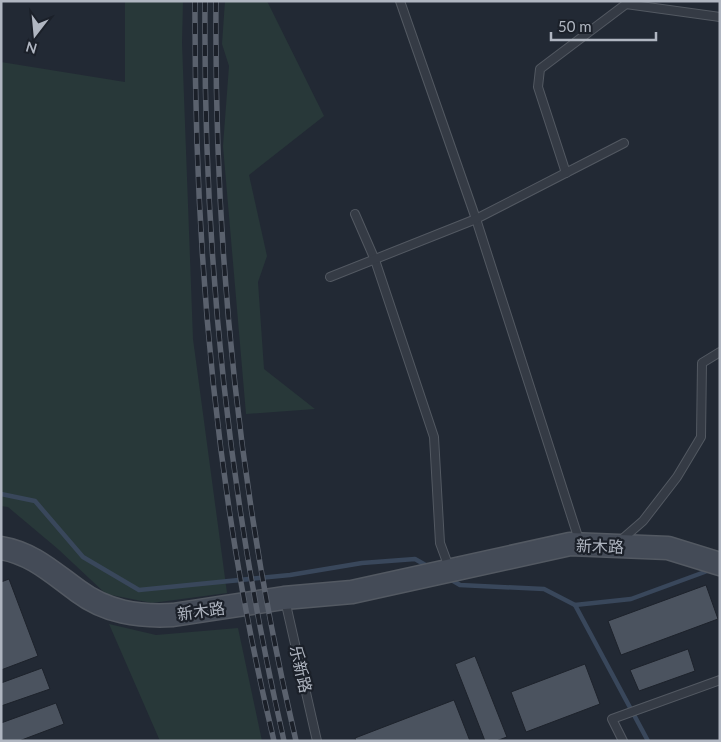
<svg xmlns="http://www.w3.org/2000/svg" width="721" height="742" viewBox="0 0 721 742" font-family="Lato,'Noto Sans SC',sans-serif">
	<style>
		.green { fill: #283839 }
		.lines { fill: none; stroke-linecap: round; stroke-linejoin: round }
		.stream { stroke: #39475b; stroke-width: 4.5 }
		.building { fill: #4b535f; stroke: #1d222b }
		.lane-casing { stroke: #535962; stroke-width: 10 }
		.secondary-casing { stroke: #535962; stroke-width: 25 }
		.lane { stroke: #353b45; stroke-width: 8 }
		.secondary { stroke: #444b57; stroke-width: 22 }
		.rail-casing { stroke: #5a616d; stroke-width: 5.5 }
		.rail { stroke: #1b2029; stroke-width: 4; stroke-dasharray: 11; stroke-linecap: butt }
		.labels { text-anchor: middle; stroke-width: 4.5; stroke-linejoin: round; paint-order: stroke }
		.street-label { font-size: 16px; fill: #b0b6c1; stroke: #1b2029 }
	</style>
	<rect width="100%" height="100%" fill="#222934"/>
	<g class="green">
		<path d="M125,1H183L182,43L193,339L227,593L152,603L106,594L58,549L8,507L1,506V62L125,82Z"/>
		<path d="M225,1H267L324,116L249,175L267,256L258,282L264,369L315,409L246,414L223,146L229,66L222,44Z"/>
		<path d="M109,624L156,635L238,628L262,741H160Z"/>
	</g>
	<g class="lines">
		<g class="stream">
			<path d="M1,494L35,501L83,557L139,590L290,575L362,563L415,559L429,567"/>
			<path d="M448,578L460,585L544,589L575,605L648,741"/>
			<path d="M575,605L631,599L710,570"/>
		</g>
	</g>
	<g class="building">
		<path d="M9,579L38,656L1,670V582Z"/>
		<path d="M706,585L718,619L621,655L608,621Z"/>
		<path d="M688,649L695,671L639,691L630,670Z"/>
		<path d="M475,656L507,737L496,741H485L455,664Z"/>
		<path d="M585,664L600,704L526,732L511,692Z"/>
		<path d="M42,668L50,689L1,706V683Z"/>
		<path d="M454,700L470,741H356L355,738Z"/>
		<path d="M56,703L64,724L19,741H1V723Z"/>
	</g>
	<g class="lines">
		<defs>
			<g id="lane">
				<path d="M400,1L476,219L580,543"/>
				<path d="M566,173L538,87L540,69L626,4L720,17"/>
				<path d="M355,214L375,260L434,437L440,543L450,570"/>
				<path d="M330,277L476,219L624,143"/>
				<path d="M620,541L643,521L677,477L701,437L702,363L720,352"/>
				<path d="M285,600L317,741"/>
				<path d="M623,741L612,719L720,680"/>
			</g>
			<path id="secondary" d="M1,548C32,553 53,573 78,591C106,612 138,617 173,615L284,598L352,592L570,544L668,548L720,564"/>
		</defs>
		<use href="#lane" class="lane-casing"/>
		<use href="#secondary" class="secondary-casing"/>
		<use href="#lane" class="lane"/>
		<use href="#secondary" class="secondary"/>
		<defs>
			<g id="rail">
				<path d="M195,1C194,247 216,502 274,741"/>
				<path d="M205,1C203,250 228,498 284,741"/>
				<path d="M216,1C214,250 239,499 296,741"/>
			</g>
		</defs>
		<use href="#rail" class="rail-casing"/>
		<use href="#rail" class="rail"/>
	</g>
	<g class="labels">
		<g class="street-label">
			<text transform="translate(600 546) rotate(2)" y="6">新木路</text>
			<text transform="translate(201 611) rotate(-8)" y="6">新木路</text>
			<text transform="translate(301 669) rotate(77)" y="6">乐新路</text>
		</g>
	</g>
	<rect width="721" height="742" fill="none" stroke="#b0b6c1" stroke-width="5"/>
	<g transform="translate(35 35) rotate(196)" stroke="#1b2029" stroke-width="4" paint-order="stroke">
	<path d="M0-4L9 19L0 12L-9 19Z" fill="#b0b6c1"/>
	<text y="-8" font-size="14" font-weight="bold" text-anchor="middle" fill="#b0b6c1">N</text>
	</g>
	<path d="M551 32v8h105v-8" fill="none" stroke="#b0b6c1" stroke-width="2.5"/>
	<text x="558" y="32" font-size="15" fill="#b0b6c1" stroke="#1b2029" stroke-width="4" paint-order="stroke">50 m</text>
</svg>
